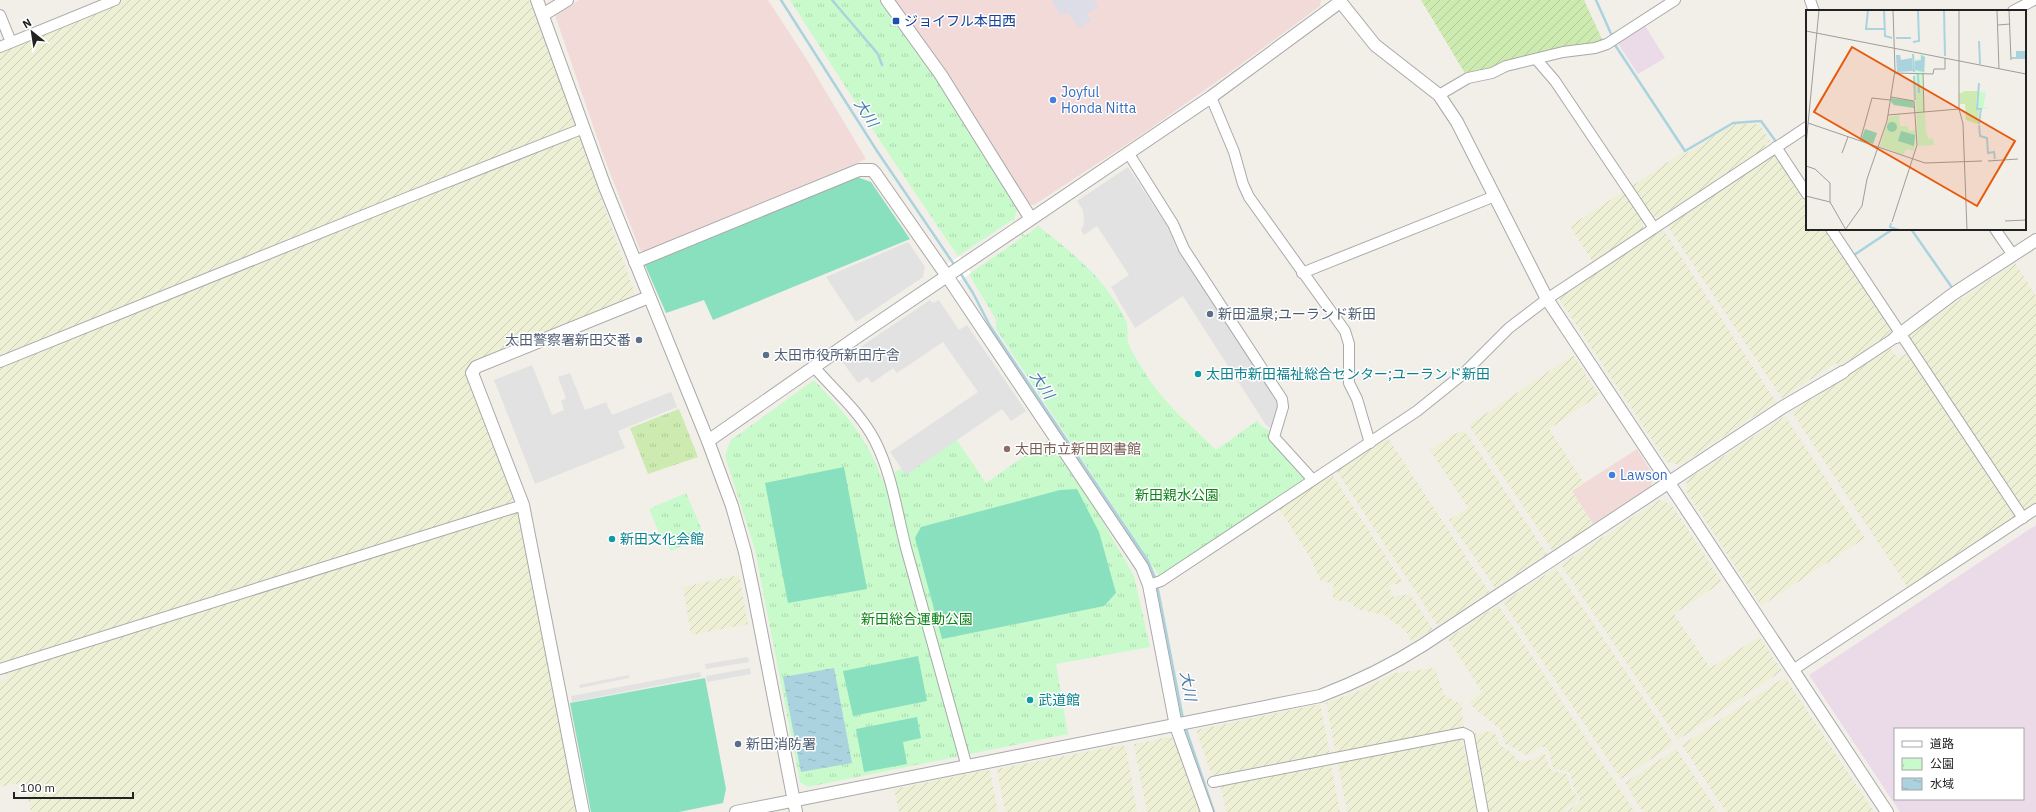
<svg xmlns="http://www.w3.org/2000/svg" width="2036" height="812" viewBox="0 0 2036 812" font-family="'IBM Plex Sans','Noto Sans JP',sans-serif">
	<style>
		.commercial { fill: #f2dad9 }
		.industrial { fill: #ebdbe8; fill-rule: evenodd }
		.farmland { fill: url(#farmland-furrows) }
		.grass { fill: url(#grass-tufts) }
		.park { fill: url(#park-tufts) }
		.garden { fill: url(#garden-furrows) }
		.pitch { fill: #88e0be }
		.parking { fill: #e2e2e2 }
		.plaza { fill: #dddde8 }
		.water { fill: url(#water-ripples) }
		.pier { fill: #fff }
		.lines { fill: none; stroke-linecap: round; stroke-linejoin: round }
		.stream { stroke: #aad3df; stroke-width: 2.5 }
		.minor-casing { stroke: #a9a9a9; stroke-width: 12 }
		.tertiary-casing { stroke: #a9a9a9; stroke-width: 14 }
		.minor { stroke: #fff; stroke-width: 10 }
		.tertiary { stroke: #fff; stroke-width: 12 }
		.transit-dot { fill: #1a4fb4; stroke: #fff; stroke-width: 1.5 }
		.shop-dot { fill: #3f7fe0; stroke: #fff; stroke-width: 1.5 }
		.service-dot { fill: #5c6f8a; stroke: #fff; stroke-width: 1.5 }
		.culture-dot { fill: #0f9aa8; stroke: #fff; stroke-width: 1.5 }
		.education-dot { fill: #8d6e63; stroke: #fff; stroke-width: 1.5 }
		.labels { text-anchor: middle; stroke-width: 3; stroke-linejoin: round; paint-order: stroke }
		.transit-label { font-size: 14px; fill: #164399; stroke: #fff; text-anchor: start }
		.shop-label { font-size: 14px; fill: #366cbe; stroke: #fff; text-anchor: start }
		.service-label { font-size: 14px; fill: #4e5e75; stroke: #fff; text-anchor: start }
		.culture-label { font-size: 14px; fill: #0d838f; stroke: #fff; text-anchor: start }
		.education-label { font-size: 14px; fill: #785e54; stroke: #fff; text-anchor: start }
		.park-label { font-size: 14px; fill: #0c8416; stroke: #fff }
		.water-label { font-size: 15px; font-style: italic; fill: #4a7aab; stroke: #fff }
		.inset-river { fill: none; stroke: #aad3df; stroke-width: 2 }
		.inset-road { fill: none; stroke: #9f9d99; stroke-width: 1 }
		.view { fill: #e8590c; fill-opacity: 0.15; stroke: #e8590c; stroke-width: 2 }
		.inset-edge { fill: none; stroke: #222; stroke-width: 2 }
	</style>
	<defs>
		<pattern id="farmland-furrows" width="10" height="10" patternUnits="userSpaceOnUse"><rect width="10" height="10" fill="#eef0d5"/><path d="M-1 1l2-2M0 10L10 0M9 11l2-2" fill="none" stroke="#ccceb7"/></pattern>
		<pattern id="grass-tufts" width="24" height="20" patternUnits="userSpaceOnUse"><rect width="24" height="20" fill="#cdebb0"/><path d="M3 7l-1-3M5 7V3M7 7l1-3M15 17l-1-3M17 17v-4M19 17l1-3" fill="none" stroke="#b0c997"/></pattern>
		<pattern id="park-tufts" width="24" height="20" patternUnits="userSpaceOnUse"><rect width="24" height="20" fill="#c8facc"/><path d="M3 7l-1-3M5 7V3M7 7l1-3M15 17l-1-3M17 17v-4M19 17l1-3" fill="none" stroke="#acd6af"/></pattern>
		<pattern id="garden-furrows" width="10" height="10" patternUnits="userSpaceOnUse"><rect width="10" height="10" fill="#cdebb0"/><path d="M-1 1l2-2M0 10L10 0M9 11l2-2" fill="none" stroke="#b0c997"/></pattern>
		<pattern id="water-ripples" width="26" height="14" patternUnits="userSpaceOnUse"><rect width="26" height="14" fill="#aad3df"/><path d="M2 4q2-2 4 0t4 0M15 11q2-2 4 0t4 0" fill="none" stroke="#92b5bf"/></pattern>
	</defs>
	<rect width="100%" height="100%" fill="#f2efe9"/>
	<g class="commercial">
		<path d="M579,0H768L807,60L866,159L643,252L640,250L602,152L555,15Z"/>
		<path d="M892,0H1321L1320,6L1236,68L1141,135L1034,205L1029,204L920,35Z"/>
		<path d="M1637,449L1653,475L1651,486L1593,524L1572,491Z"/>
	</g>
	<g class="industrial">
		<path d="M1644,24L1665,58L1638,74L1617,42Z"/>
		<path d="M2036,525V812H1900L1809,675ZM1895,729H2023V799H1895Z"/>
	</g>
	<g class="farmland">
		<path d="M122,0H529L576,126L635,294L466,367L519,501L580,812H31L25,782L0,787V681L8,679L0,661V50Z"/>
		<path d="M1733,124H1760L1770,141L1765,144L1767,148L1658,218H1652L1631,187L1683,152L1685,154Z"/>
		<path d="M1774,154L1807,204V229H1824L1892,331L1891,333L1839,367L1836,363L1782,398L1667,225Z"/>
		<path d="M1624,191L1645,223L1642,225L1645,229L1593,262L1570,226Z"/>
		<path d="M1662,228L1776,402L1680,465L1667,462L1559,299L1560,296Z"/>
		<path d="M2015,263L2036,296V503L2022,512L1907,335Z"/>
		<path d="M1890,347L1898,359L1907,353L2015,516L1908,588L1792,412Z"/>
		<path d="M1573,355L1599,395L1549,429L1584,483L1572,491L1593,524L1553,551L1469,425Z"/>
		<path d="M1785,416L1865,538L1761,606L1686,491L1687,480Z"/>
		<path d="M1462,431L1467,434L1547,554L1495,588L1449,520L1468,508L1430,450L1452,435Z"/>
		<path d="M1386,438H1388L1489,592L1438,626L1336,470Z"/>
		<path d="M1331,473L1403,583L1390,585L1391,597L1410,594L1433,629L1412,642L1405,630L1384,615L1356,609L1351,602L1335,600L1332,596L1334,584L1321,581L1310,557L1278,507Z"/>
		<path d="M1659,500L1671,504L1722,582L1674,614L1710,668L1759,637L1782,671L1678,740L1561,565Z"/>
		<path d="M1556,568L1674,744L1621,779L1503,602Z"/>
		<path d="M739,575L748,624L691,635L683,587Z"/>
		<path d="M1498,605L1635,812H1568L1569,810L1579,803L1580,799L1573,786L1570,772L1555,769L1552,766L1549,751L1545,747H1542L1525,755L1514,748L1505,744L1500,729L1470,705V702L1482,692L1448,639Z"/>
		<path d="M1435,668L1444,695L1461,704L1464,730L1336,754L1326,703L1359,691L1395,673Z"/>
		<path d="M1785,677L1874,812H1726L1682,745Z"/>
		<path d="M1320,704L1330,755L1215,776L1211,773L1196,730Z"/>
		<path d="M1492,731L1495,733L1499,744L1511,752L1520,762L1531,760L1544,752L1549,766L1552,771L1567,774L1571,788L1576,795L1577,799L1574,803L1566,808L1565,812H1489L1474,734Z"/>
		<path d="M1170,737L1177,740L1202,812H1147L1134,746L1135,744Z"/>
		<path d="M1462,739L1477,812H1347L1338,764L1340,762Z"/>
		<path d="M1122,745L1126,747L1137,812H1005L997,769Z"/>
		<path d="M1676,749L1718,812H1643L1625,783Z"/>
		<path d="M1331,765L1340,812H1226L1221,786Z"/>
		<path d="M987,770L990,771L998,812H899L894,789Z"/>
	</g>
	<path class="grass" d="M679,409L698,457L648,474L630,428Z"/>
	<g class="park">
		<path d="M790,0H880C918,48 955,101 985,155C996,173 1006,192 1017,210L1014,219L1025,236L1038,226C1073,253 1107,280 1126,321C1129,329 1126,337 1129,345C1134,357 1144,371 1151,382C1167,406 1195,429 1216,450L1257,421L1264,428L1272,432L1304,476L1303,482L1160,577L996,329V320L969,274L1023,237L1012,220L958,256L884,147Z"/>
		<path d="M814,380C843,411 869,439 882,480L954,436L986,483L1050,438L1080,482L1134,576L1150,647L1056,664L1068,734L808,787L800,782L755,550L725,456L731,440Z"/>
		<path d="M686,493L705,537L671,551L659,532L649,509Z"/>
	</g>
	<path class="garden" d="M1421,0H1584L1602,39L1601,43L1558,48L1490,70L1466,75Z"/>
	<g class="pitch">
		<path d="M857,177L871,182L910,239L713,320L704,300L666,313L645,265Z"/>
		<path d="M844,467L867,589L788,603L765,483Z"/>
		<path d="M1077,489L1099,532L1116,593L1104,606L942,639L915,538L921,527L1060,490Z"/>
		<path d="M918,656L927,701L853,716L843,671Z"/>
		<path d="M705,678L726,789L723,803L679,812H591L570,703Z"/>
		<path d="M917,717L921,738L903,742L907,764L864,772L856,729Z"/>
	</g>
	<g class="parking">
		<path d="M1128,167L1167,226L1176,248L1195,277L1197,276L1279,401L1280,407L1273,429L1266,425L1183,296L1135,328L1111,287L1129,275L1097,226L1084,235L1081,230L1084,224L1083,210L1077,201Z"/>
		<path d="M908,242L925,267L923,277L856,322L826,277Z"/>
		<path d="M930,300L933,303L939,300L959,330L967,325L1026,411L1011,421L1002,409L906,475L890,452L978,392L943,342L897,373L893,368L872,383L867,377L858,383L841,360Z"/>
		<path d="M532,365L552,415L564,410L561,401L566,398L558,377L570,373L585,410L606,402L612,415L671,392L677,407L618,431L625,448L535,484L494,380Z"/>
		<path d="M748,657L749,662L706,669L705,664Z"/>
		<path d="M750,668L751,674L707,682L706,676Z"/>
		<path d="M700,672L701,677L572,702L571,696Z"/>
		<path d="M629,675V678L580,688L579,685Z"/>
	</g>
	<path class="plaza" d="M1051,0H1094L1098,7L1087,14L1091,20L1079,28L1068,12L1061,16Z"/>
	<path class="water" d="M834,668L852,763L801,772L783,677Z"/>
	<path class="pier" d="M960,256L971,273L957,282L946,265Z"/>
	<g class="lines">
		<g class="stream">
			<path d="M781,0L877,151L955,266"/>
			<path d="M832,0L878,54L882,65"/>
			<path d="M1596,0L1612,36"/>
			<path d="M1615,45L1685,151L1733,123L1761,121L1777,143"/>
			<path d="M1911,229L1953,289"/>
			<path d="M1852,253L1854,255L1893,229"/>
			<path d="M959,271L973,293L990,326L1148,561L1156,580"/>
			<path d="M1157,585L1183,719"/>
			<path d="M1185,726L1214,812"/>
		</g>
		<defs>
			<g id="minor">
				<path d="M1810,0L1814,11"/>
				<path d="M2013,11L2034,0"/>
				<path d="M0,15L11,42"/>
				<path d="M0,47L115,0"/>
				<path d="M1536,59L1555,81L1654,228"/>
				<path d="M1439,95L1468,78L1492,73L1506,66L1563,52L1595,48L1607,44L1675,0"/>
				<path d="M1211,97L1234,152L1243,184L1249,197L1345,331L1349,344V383L1357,399L1370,443"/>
				<path d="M1776,147L1807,194"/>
				<path d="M1129,154L1173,224L1184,249L1282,399L1283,407L1274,437L1313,480"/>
				<path d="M1831,229L2023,518"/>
				<path d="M1995,229L2013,255"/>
				<path d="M1302,273L1495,196"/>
				<path d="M0,362L399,201L584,128"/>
				<path d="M814,367C834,390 861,413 875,441C892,474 897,513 906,548C926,621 947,694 967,767"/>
				<path d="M1843,372L1896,337"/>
				<path d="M1149,585L1161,581L1417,411L1463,374L1509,328L1547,299L1807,127"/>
				<path d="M0,669L523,505"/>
				<path d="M1793,670L2036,509"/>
				<path d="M1213,782L1463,733L1469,736L1483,812"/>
			</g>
			<g id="tertiary">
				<path d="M537,0L605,187L708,441L732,506L745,552L754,595L796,812"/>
				<path d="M887,0L941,75L1031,219"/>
				<path d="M1339,0L1375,45L1439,95L1457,122L1547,299L1887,812"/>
				<path d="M544,14L567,0"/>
				<path d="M635,262L859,170H872L875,173L947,276L1142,567L1149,585L1176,726L1207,812"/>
				<path d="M1896,337L1953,294L2036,240"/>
				<path d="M708,441L857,337L1211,97L1340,2"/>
				<path d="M583,812L523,505L472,373L476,367L649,297"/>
				<path d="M736,812L1320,696C1357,682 1390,666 1423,645L1783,407L1843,372"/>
			</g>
		</defs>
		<use href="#minor" class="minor-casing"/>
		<use href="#tertiary" class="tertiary-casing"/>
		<use href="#minor" class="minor"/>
		<use href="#tertiary" class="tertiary"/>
	</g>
	<rect class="transit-dot" x="892" y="17" width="8" height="8" rx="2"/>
	<g class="shop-dot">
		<circle cx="1053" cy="100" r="4"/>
		<circle cx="1612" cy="475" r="4"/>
	</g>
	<g class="service-dot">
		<circle cx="1210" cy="314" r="4"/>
		<circle cx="639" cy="340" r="4"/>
		<circle cx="766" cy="355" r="4"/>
		<circle cx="738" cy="744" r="4"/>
	</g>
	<g class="culture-dot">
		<circle cx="1198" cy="374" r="4"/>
		<circle cx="612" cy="539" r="4"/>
		<circle cx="1030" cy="700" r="4"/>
	</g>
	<circle class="education-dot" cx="1007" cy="449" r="4"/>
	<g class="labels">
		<g class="transit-label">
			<text x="904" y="26">ジョイフル本田西</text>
		</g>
		<g class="shop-label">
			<text x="1061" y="97">Joyful<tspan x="1061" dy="16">Honda Nitta</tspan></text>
			<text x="1620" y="480">Lawson</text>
		</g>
		<g class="service-label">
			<text x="1218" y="319">新田温泉;ユーランド新田</text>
			<text x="631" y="345" text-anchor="end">太田警察署新田交番</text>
			<text x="774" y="360">太田市役所新田庁舎</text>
			<text x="746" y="749">新田消防署</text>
		</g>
		<g class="culture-label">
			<text x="1206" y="379">太田市新田福祉総合センター;ユーランド新田</text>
			<text x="620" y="544">新田文化会館</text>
			<text x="1038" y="705">武道館</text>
		</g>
		<g class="education-label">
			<text x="1015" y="454">太田市立新田図書館</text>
		</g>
		<g class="park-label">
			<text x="1177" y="500">新田親水公園</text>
			<text x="917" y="624">新田総合運動公園</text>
		</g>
		<g class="water-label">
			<text transform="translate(866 113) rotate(57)" y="5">大川</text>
			<text transform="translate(1042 385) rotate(56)" y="5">大川</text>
			<text transform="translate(1188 686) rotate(79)" y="5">大川</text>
		</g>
	</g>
	<g transform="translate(1806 10)">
		<rect width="220" height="220" fill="#f2efe9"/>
		<path d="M114,44L119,46V63L109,62L116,64L120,120L122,129L127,128L128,135L112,136L108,50L114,49ZM171,81L180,83L177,97L183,99H171ZM93,105L94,116H102L103,121L110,120L108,141L100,139L97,145L74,136L83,107Z" fill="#c8facc"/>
		<path d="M159,81H171L170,100H173L172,114L160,110L159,94H154L153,84Z" fill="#cdebb0"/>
		<path d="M85,88L107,91L108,98L88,95L85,92ZM81 117a5 5 0 1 1 10 0a5 5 0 1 1-10 0ZM59,119L71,123L67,134L55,130ZM95,121L109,125L108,136L92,131Z" fill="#88e0be"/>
		<path d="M210,41H220V49H206L205,47H210ZM90,45H94L95,50L106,48L107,61L91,62ZM115,45L119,47L118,62L109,60V51L115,50Z" fill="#aad3df"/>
		<path class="inset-river" d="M62,0L60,19H79M78,0L79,26L86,28M138,0L139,46M90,28H105M173,31L174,54M107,32L113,31L112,0M107,44L108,62M112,64L113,83M108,66L109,90M173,73L171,99H174M173,114L175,98M173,115L174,126L181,128L182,143L188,142L189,149M85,213L84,217L93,220"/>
		<path class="inset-road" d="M153,0V99L157,114L161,220M191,0L193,59M203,0L205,50M192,15L204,14M0,21L220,64M89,63L127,64L128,59H139V48M117,63L118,102M85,87L108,91L111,135L86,212M82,105L153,99M2,113L119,153L176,151M54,131L66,88L84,90M0,135L13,0M36,143L42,127M182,151L212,149M0,156L9,159L24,173V192L40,220M0,186L24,192M199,211L220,210M39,220L56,196L61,169L81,111L89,60L87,0"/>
		<path class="view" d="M46,37L209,131L171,196L8,102Z"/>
		<rect width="220" height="220" class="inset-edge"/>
	</g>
	<rect x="1894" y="728" width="130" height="72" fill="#ffffff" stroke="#a7a7a7"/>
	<rect x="1902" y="741" width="20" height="6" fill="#ffffff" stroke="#a7a7a7"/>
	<text x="1930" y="748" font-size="12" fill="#222222">道路</text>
	<rect x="1902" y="758" width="20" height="12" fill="url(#park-tufts)" stroke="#a7a7a7"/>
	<text x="1930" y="768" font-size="12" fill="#222222">公園</text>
	<rect x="1902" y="778" width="20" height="12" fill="url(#water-ripples)" stroke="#a7a7a7"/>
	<text x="1930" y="788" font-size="12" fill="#222222">水域</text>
	<g transform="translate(32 32) rotate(330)" stroke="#ffffff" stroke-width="3" paint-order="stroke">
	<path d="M0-3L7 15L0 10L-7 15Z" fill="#222222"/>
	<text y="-6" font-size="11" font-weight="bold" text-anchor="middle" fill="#222222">N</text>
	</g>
	<path d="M14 792v6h119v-6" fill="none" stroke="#222222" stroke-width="2"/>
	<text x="20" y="792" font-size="12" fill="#222222" stroke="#ffffff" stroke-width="3" paint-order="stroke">100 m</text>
</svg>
